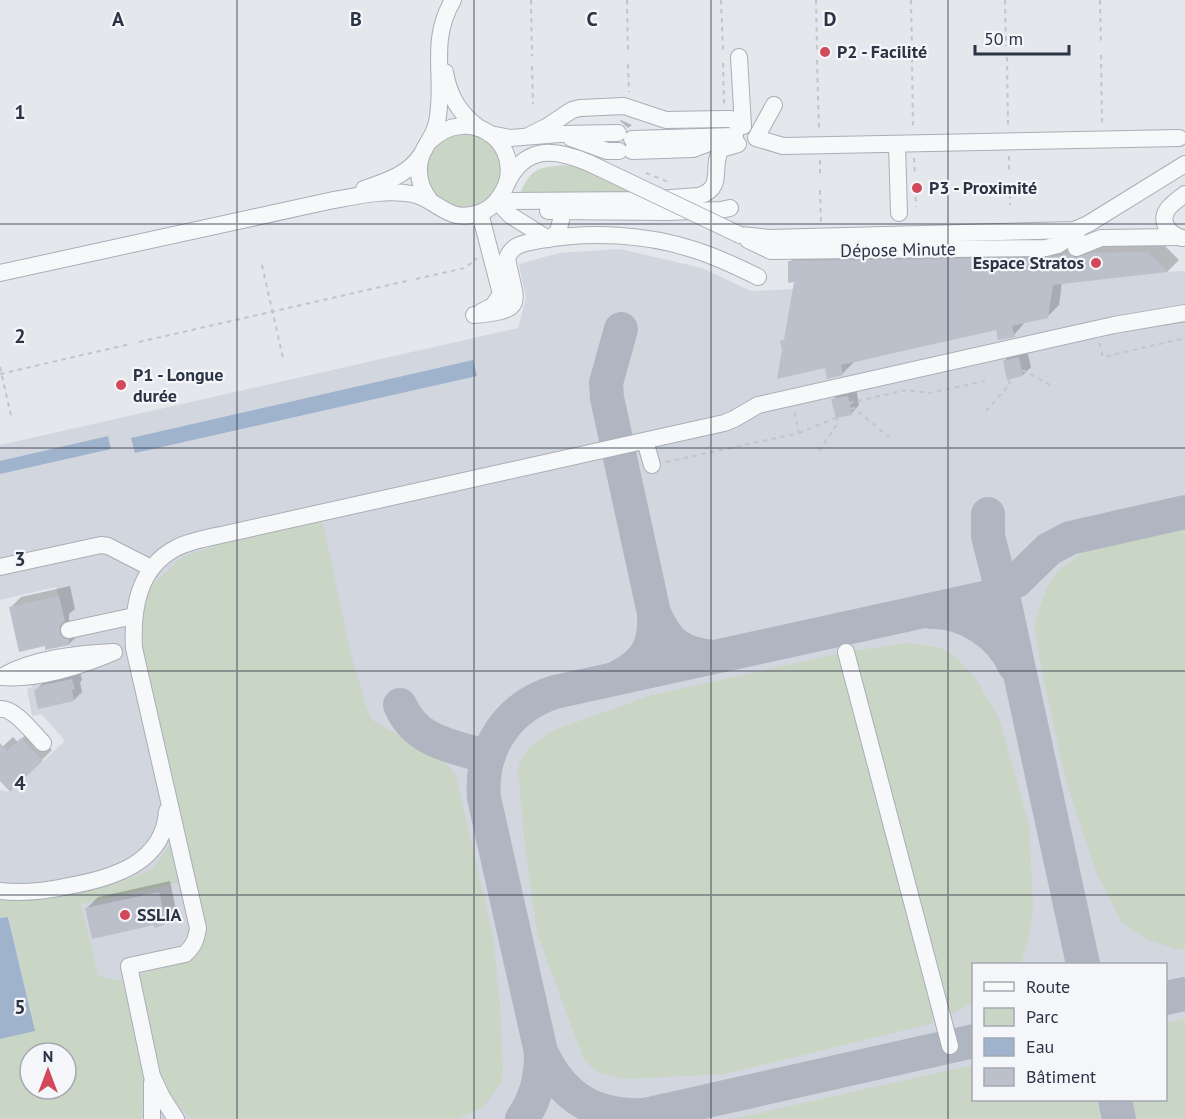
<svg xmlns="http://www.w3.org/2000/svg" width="1185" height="1119" viewBox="0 0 1185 1119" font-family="'PT Sans',sans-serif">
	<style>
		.built { fill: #d2d6de; fill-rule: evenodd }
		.green { fill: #c9d6c5; fill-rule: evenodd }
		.water { fill: #9fb4cc }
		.shadow { fill: #0003 }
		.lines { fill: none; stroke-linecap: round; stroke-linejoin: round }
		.taxiway { stroke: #b0b6c1; stroke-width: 34 }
		.building { fill: #bbc0ca }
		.minor-casing { stroke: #a9aeb7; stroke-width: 18 }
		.path { stroke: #c2c5cb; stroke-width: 2; stroke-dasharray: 4.5 4.5; stroke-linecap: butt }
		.minor { stroke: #f7f8fa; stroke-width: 16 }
		.minor-bridge-casing { stroke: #a9aeb7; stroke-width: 18; stroke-linecap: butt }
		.minor-bridge { stroke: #f7f8fa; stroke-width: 16 }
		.grid { fill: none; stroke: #2b3445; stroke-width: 1.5; stroke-opacity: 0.55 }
		.poi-dot { fill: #d1495b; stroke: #f4f6f9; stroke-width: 2 }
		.labels { text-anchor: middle; stroke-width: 4.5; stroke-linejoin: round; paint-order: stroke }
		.poi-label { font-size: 18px; font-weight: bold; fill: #2b3445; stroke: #f4f6f9; text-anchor: start }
		.street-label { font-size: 18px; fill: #2b3445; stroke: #f4f6f9 }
		.grid-label { font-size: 20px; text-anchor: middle; font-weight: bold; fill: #2b3445; stroke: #f4f6f9; stroke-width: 4.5; stroke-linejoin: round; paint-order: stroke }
	</style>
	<rect width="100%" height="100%" fill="#e4e7ec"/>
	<path class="built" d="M620,249L702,268L751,291L1185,271V1119H0V790L10,792L64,742L63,738L41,714L32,716L27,689L32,687L25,657L71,648L56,587L0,600V445L518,328L526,298L519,264L559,253ZM974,964H1166V1100H974ZM30,1053H66V1089H30Z"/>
	<g class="green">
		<circle cx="464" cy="171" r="37"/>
		<path d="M562,165L574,166L626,188V193L519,196C530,170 535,168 562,165Z"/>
		<path d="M322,519L351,655L367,709L372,720L443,760L456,775L493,936L500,1004L503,1070L501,1082L483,1108L457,1119H192C181,1108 170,1097 163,1083C149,1054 145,1007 139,975C165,964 207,964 206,928L143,649L142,617L148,589L182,557L223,543Z"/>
		<path d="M1185,529V949H1176L1144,938L1121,921L1096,872L1065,777L1040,661L1035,625L1040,606L1048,585L1061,568L1085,551Z"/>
		<path d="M906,643L938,647L954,655L976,679L999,718L1029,824L1033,906L1030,932L1021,964H974L973,1003L930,1024L725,1074L623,1079L597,1072L584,1060L537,933L525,846L518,770L521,759L531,746L551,731L652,695L846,652Z"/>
		<path d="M170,844L181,882L81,904L98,976L126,982C135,1026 150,1073 141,1119H0V1039L35,1030L9,917L0,918V897L28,901L48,899L127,880L153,869ZM30,1053H66V1089H30Z"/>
		<path d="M1185,1018V1119H1134L1129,1100H1166V1023Z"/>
		<path d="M973,1065L974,1100H1097L1101,1119H732Z"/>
	</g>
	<g class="water">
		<path d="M473,360L477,376L135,453L131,438Z"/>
		<path d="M108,436L111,449L0,474V461Z"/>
		<path d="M8,917L35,1031L0,1039V918Z"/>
	</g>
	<g class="shadow">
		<path d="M621,120L632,125L628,128L620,121Z"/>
		<path d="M1160,241L1179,260L1168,271L1062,282L1059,305L1047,317L1025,322L1014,335L997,328L854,362L842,374L784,350L782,342L786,338L796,281L790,262L801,250Z"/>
		<path d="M1027,350L1031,367L1023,375L1004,361L1013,353Z"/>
		<path d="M856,388L859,405L851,414L833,400L841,391Z"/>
		<path d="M70,586L75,609L69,614V622L80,633L69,644L46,645L10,608L21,597Z"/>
		<path d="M80,672L82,680L80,682L82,692L74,700L35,691L43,683Z"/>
		<path d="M32,729L52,750L42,760L0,779V749L13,737L18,742Z"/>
		<path d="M170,881L176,910L164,924L86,909L98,897Z"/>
	</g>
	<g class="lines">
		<g class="taxiway">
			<path d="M621,329L606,383L607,398L654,613"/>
			<path d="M988,514V536L1002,591L1083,964"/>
			<path d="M932,612C965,611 1001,635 1014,665"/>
			<path d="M618,677C647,663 656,645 654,613C667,643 680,654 713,657"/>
			<path d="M400,705C416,743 453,746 488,757"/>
			<path d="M1166,998L1185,994"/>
			<path d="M1115,1100L1119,1119"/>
			<path d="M645,1115C594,1117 563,1098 541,1052L484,798C480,749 507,707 555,692L988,597L1016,581L1049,549L1070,538L1185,512"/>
			<path d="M522,1119C537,1097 541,1077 541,1052"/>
			<path d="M627,1119L974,1041"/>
		</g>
	</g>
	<g class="building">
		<path d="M1148,252L1168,272L1053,285L1048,318L1012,326L1015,337L998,340L996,330L841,365L843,375L827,379L825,368L777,379L782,350L780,341L784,340L794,282L788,283V261L1046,258L1068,254L1075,258L1091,253Z"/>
		<path d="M1019,357L1023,376L1007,380L1003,361Z"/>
		<path d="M848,396L852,415L836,418L831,399Z"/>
		<path d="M59,596L65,621L59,626V633L62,637L69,640L70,645L45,650V646L19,652L9,607Z"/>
		<path d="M72,679L75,689L72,690L74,701L38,709L34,690L44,685Z"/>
		<path d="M21,738L43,761L10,792L0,781V743L7,751Z"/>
		<path d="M159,892L166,922L164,925L154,928V925L92,939L85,908Z"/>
	</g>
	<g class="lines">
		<defs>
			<g id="minor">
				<path d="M739,57L743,126"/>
				<path d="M445,72C449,96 459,113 479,128"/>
				<path d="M774,105L756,138L783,146L1179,138"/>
				<path d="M490,134L510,138L560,134L618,133"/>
				<path d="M530,135L548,126L572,110L580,108L624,106L666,120L724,119H731L743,126"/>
				<path d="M571,138L607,151H619"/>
				<path d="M632,139L735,136"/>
				<path d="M431,140C465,107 519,136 507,183"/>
				<path d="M897,144L899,213"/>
				<path d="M632,151L693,149L709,143"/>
				<path d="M364,189C386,181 408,175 421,155"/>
				<path d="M497,201L643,200L699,196C726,187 710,167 721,149L738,144"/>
				<path d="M497,201L510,215L548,239L558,232L563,212"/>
				<path d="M431,202C423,192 418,181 419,168C419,150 434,139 437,122C446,78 428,43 453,0"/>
				<path d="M548,211L667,212L721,210L730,208"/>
				<path d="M480,213L501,294L493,306L481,312"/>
				<path d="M740,235L770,238L1074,230L1088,224L1185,164"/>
				<path d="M1182,238C1175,236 1170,233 1166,226C1159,211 1175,202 1185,194"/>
				<path d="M748,240L771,251L1046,248L1058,245L1078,231"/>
				<path d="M1076,248L1101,238L1178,237"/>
				<path d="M0,273L329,201C356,196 385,189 412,194C437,199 446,222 476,214C492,210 501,198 507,183C526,144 556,149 589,163"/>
				<path d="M474,315C529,310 515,303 507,258C513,243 526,243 541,240C590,231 647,234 695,250C717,257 738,267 758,277"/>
				<path d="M645,441L652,465"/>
				<path d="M0,567L101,545L108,546L151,568"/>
				<path d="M69,630L134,616"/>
				<path d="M846,652L950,1046"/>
				<path d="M0,677H1C34,658 76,654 114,652C79,667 38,680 1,677"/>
				<path d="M0,709C14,707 33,733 43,743"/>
				<path d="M0,891C24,894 46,891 69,886C113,878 164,863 167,811"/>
				<path d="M152,1119V1083"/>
				<path d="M176,1119L162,1097L152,1076L129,966L185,954C194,946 196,940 198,928L134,648C132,609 138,568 176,548C190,541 206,538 221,535L724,423L734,419L758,405L1114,325L1185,313"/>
			</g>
		</defs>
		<use href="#minor" class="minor-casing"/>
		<g class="path">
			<path d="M531,0L532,56"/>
			<path d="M627,0L628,54"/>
			<path d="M721,0L723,52"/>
			<path d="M816,0L817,50"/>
			<path d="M911,0L912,48"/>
			<path d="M1005,0L1006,46"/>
			<path d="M1100,0L1101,44"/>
			<path d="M1101,55L1102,125"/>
			<path d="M1007,57L1008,127"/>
			<path d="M912,58L913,129"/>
			<path d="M817,60L819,132"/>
			<path d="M723,63L724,104"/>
			<path d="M628,64L629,92"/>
			<path d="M532,66L533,104"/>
			<path d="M1009,156V174"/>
			<path d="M914,158L915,176"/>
			<path d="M820,160V178"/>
			<path d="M646,173L671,183"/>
			<path d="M1010,185V205"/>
			<path d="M915,188L916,207"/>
			<path d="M820,190L821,222"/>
			<path d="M262,265L283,358"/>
			<path d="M416,279L465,268L477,258"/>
			<path d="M139,342L407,281"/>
			<path d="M1099,343L1103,357L1185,338"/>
			<path d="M0,367L12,420"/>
			<path d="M1022,371H1025L1050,385"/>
			<path d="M0,374L130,344"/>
			<path d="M849,403L906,390L929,393L985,381"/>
			<path d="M851,409L854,408L889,437"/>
			<path d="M986,411L1010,384L1009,380"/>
			<path d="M799,433L836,418"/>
			<path d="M819,451L838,423L837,418"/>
			<path d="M666,462L799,433L794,410"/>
		</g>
		<use href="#minor" class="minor"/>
		<defs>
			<path id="minor-bridge" d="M589,163L740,235"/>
		</defs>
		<use href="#minor-bridge" class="minor-bridge-casing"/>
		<use href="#minor-bridge" class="minor-bridge"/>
	</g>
	<path class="grid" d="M237,0V1119M474,0V1119M711,0V1119M948,0V1119M0,224H1185M0,448H1185M0,671H1185M0,895H1185"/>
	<g class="poi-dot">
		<circle cx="825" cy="52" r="6"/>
		<circle cx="917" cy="188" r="6"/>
		<circle cx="1096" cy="263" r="6"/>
		<circle cx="121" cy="385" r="6"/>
		<circle cx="125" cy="915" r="6"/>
	</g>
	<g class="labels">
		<g class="poi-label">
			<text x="837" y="58">P2 - Facilité</text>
			<text x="929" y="194">P3 - Proximité</text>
			<text x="1084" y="269" text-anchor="end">Espace Stratos</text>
			<text x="133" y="381">P1 - Longue<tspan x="133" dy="21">durée</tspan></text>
			<text x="137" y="921">SSLIA</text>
		</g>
		<g class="street-label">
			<text transform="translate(898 250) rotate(-1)" y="6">Dépose Minute</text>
		</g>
	</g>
	<g class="grid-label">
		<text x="118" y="26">A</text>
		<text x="356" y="26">B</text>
		<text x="592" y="26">C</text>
		<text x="830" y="26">D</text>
		<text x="20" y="119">1</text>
		<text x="20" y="343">2</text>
		<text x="20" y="566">3</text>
		<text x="20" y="790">4</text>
		<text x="20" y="1014">5</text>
	</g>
	<rect x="972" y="963" width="195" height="138" fill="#f4f6f9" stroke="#a4a8b1" stroke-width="1.5"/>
	<rect x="984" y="982" width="30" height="9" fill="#f7f8fa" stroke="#a4a8b1" stroke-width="1.5"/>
	<text x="1026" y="993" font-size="18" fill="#2b3445">Route</text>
	<rect x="984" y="1008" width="30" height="18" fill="#c9d6c5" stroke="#a4a8b1" stroke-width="1.5"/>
	<text x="1026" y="1023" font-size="18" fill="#2b3445">Parc</text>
	<rect x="984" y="1038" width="30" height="18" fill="#9fb4cc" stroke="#a4a8b1" stroke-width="1.5"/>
	<text x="1026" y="1053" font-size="18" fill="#2b3445">Eau</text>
	<rect x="984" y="1068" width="30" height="18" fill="#bbc0ca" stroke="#a4a8b1" stroke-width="1.5"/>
	<text x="1026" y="1083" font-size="18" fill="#2b3445">Bâtiment</text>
	<g transform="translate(48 1071)"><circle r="28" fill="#f4f6f9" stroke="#a4a8b1" stroke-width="1.5"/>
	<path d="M0-4.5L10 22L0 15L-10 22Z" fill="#d1495b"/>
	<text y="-9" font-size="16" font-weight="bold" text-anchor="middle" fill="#2b3445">N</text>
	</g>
	<path d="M975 45v9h94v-9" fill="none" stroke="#2b3445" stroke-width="3"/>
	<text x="984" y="45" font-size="18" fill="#2b3445" stroke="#f4f6f9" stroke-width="4.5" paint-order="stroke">50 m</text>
</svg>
